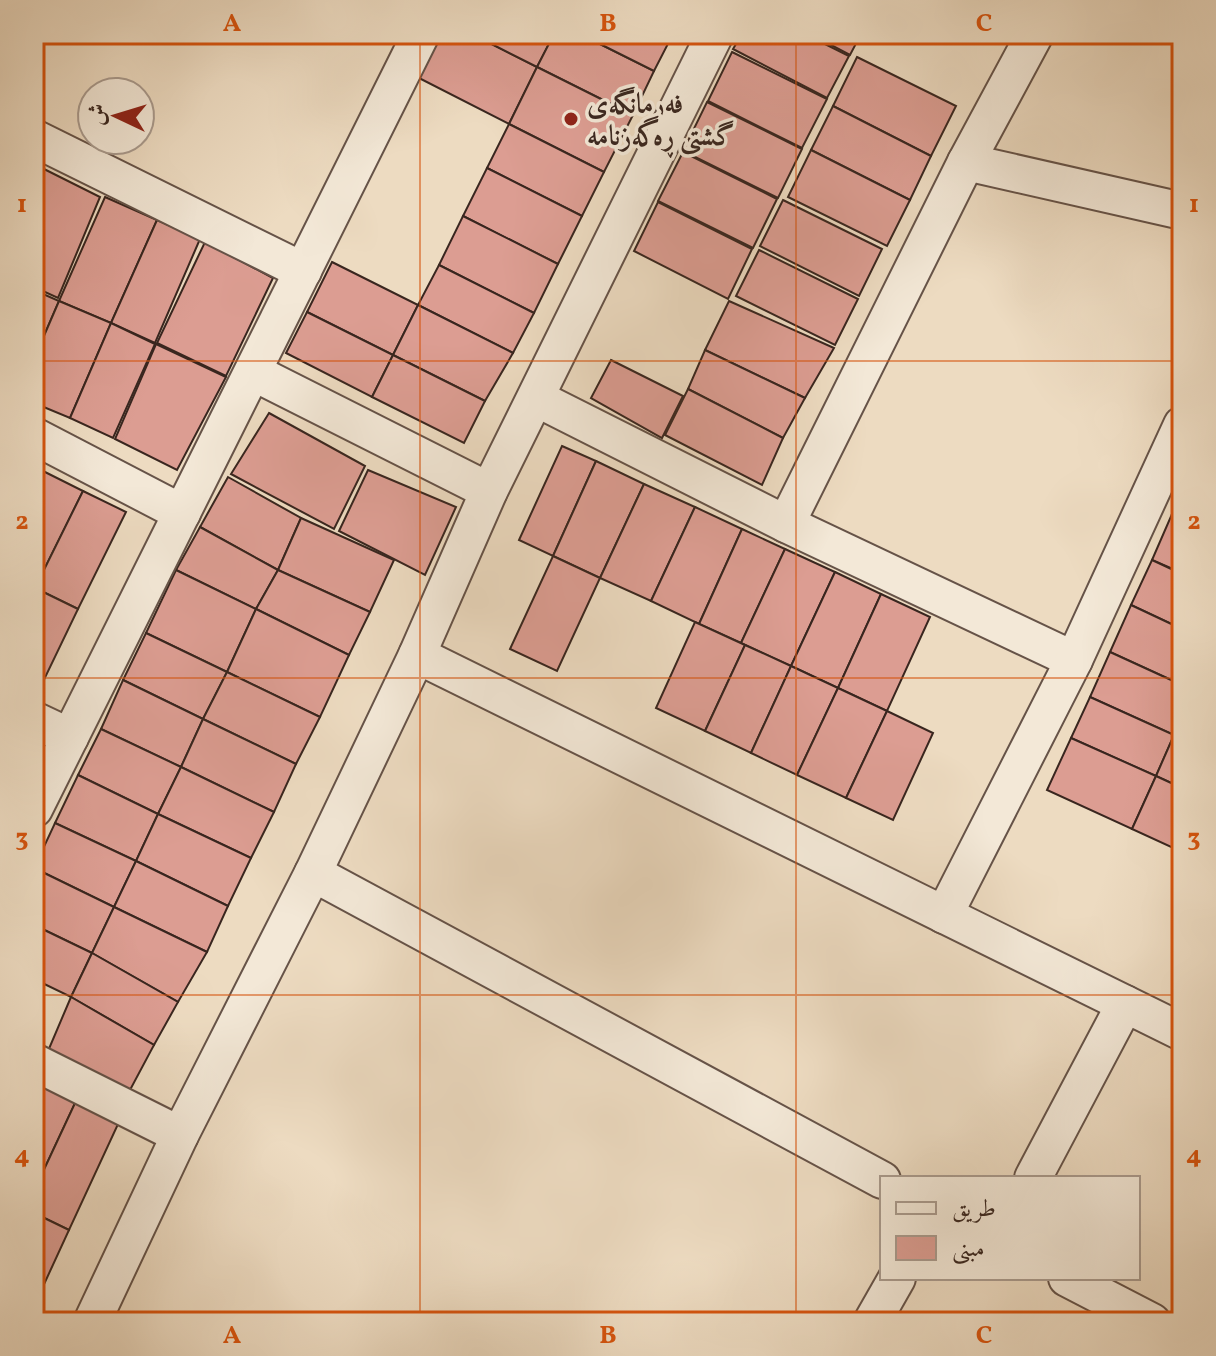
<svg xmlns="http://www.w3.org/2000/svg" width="1216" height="1356" viewBox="0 0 1216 1356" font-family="Vollkorn,Amiri,serif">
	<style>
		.building { fill: #dc9d92; stroke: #39261f; stroke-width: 2 }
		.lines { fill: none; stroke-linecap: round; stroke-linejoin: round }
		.minor-casing { stroke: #665348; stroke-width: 40 }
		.minor { stroke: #f3e8d7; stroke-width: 36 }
		.grid { fill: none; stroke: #d6540e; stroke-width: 2; stroke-opacity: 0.55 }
		.poi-dot { fill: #8f2418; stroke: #f3e8d7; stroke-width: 3 }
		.labels { text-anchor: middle; stroke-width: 7; stroke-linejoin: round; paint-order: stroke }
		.poi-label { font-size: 28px; font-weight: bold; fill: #39261f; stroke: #f3e8d7; text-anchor: start }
		.neatline { fill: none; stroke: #d6540e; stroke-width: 3 }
		.grid-label { font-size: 26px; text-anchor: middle; font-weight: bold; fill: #d6540e }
	</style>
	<rect width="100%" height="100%" fill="#eddbc1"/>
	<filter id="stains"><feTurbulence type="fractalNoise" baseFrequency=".0025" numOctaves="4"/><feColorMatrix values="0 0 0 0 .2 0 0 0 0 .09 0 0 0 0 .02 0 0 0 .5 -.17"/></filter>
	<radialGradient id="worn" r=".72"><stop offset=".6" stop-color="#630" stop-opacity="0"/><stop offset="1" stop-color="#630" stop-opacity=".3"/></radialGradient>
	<g class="building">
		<path d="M439,34H472L537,67L509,124L417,77Z"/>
		<path d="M472,34H554L537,67Z"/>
		<path d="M554,34H580L654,71L633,115L537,67Z"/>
		<path d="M580,34H673L654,71Z"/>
		<path d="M742,34H805L849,56L827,98L733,49Z"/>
		<path d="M810,34H861L850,55Z"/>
		<path d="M732,52L827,99L802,148L708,101Z"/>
		<path d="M857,57L956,106L931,156L833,106Z"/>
		<path d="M537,67L633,115L604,172L509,124Z"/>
		<path d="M707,102L802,149L778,198L683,151Z"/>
		<path d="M833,106L931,156L910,200L811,150Z"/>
		<path d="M509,124L604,172L582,216L487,168Z"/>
		<path d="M811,150L910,200L887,246L788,197Z"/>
		<path d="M683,152L777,199L753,248L658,201Z"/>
		<path d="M34,164L100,197L58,298L34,287Z"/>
		<path d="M487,168L582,216L558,264L463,216Z"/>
		<path d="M105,197L157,220L111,323L59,301Z"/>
		<path d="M783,200L882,249L859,296L760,246Z"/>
		<path d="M658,202L752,249L728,299L634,251Z"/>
		<path d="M463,216L558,264L534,313L439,265Z"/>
		<path d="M157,220L200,239L155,343L111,323Z"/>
		<path d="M205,242L273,278L226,376L157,343Z"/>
		<path d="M759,250L858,299L835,345L736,296Z"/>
		<path d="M332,262L418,305L393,355L307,312Z"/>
		<path d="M439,265L534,313L513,353L418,305Z"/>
		<path d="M34,290L59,301L34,359Z"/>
		<path d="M59,301L111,323L70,418L34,403V359Z"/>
		<path d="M729,301L834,348L805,398L705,350Z"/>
		<path d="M418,305L513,353L485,401L393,355Z"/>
		<path d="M307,312L393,355L372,397L286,353Z"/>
		<path d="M111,323L155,344L113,438L70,418Z"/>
		<path d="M156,344L226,377L177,470L115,439Z"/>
		<path d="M705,350L805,398L783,438L688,389Z"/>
		<path d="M393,355L485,401L464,443L372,397Z"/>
		<path d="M611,360L683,396L662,438L591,398Z"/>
		<path d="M688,389L783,438L762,485L665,435Z"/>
		<path d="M269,413L365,466L334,529L231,474Z"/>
		<path d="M562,446L596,461L553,556L519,540Z"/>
		<path d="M596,461L644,484L600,578L553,556Z"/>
		<path d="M39,469L83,491L35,588L34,478Z"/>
		<path d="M368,470L456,507L425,575L339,531Z"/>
		<path d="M228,477L301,518L278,570L200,527Z"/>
		<path d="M644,484L695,507L651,601L600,578Z"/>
		<path d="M1182,490V518L1172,514Z"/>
		<path d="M83,491L126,512L78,609L35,588Z"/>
		<path d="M695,507L742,529L699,624L651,601Z"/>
		<path d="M1172,514L1182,518V573L1152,560Z"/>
		<path d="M301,518L394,560L370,612L278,570Z"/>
		<path d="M200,527L278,570L256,609L176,570Z"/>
		<path d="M742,529L785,549L741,643L699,624Z"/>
		<path d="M785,549L835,572L791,666L741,643Z"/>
		<path d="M553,556L600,578L557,671L510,649Z"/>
		<path d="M1152,560L1182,574V629L1131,605Z"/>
		<path d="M176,570L256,609L227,672L146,633Z"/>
		<path d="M278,570L370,612L349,655L256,609Z"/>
		<path d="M835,572L881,594L838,688L791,666Z"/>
		<path d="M35,588L78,609L40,688L34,685Z"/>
		<path d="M881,594L930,617L887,711L838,688Z"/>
		<path d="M1131,605L1182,629V685L1110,652Z"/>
		<path d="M256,609L349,655L320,717L227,672Z"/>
		<path d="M695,622L745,645L705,731L656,708Z"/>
		<path d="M146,633L227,672L203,719L123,680Z"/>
		<path d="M745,645L791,666L751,753L705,731Z"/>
		<path d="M1110,652L1182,685V719L1174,735L1090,697Z"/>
		<path d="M791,666L838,688L797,775L751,753Z"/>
		<path d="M227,672L320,717L296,764L203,719Z"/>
		<path d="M123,680L203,719L181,767L101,729Z"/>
		<path d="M838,688L887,711L846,798L797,775Z"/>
		<path d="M1090,697L1174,735L1156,776L1071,738Z"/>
		<path d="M887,711L933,733L893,820L846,798Z"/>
		<path d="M203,719L296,764L274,812L181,767Z"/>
		<path d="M101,729L181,767L158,814L78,775Z"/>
		<path d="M1174,735L1182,739V788L1156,776Z"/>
		<path d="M1071,738L1156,776L1132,829L1047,790Z"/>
		<path d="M181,767L274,812L251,858L158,814Z"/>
		<path d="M78,775L158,814L136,861L55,823Z"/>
		<path d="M1156,776L1182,788V852L1132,829Z"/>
		<path d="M158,814L251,858L228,906L136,861Z"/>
		<path d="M55,823L136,861L114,907L34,868Z"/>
		<path d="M136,861L228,906L207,952L114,907Z"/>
		<path d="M34,868L114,907L92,953L34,925Z"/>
		<path d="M114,907L207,952L178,1002L92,953Z"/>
		<path d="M34,925L92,953L71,997L34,979Z"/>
		<path d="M92,953L178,1002L154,1045L71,997Z"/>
		<path d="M71,997L154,1045L130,1090L48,1051Z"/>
		<path d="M34,1081L76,1101L34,1191Z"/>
		<path d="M76,1101L119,1122L69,1230L34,1213V1191Z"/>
		<path d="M34,1213L69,1230L34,1306Z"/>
	</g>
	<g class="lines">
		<defs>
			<g id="minor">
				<path d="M34,138L303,271"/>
				<path d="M966,162L1182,211"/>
				<path d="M253,372L489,491"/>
				<path d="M536,398L786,524L1074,660"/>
				<path d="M34,436L182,513"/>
				<path d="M786,524L966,162L1035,34"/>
				<path d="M417,655L1182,1032"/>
				<path d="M34,720L70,737"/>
				<path d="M34,809L421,34"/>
				<path d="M313,873L882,1180"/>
				<path d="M944,915L1074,660L1182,425"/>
				<path d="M34,1062L180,1135"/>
				<path d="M1033,1178L1125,1004"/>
				<path d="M1067,1278L1152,1322"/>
				<path d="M92,1322L180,1135L313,873L417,655L489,491L715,34"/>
				<path d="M872,1322L897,1278"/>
			</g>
		</defs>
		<use href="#minor" class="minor-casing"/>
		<use href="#minor" class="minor"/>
	</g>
	<path class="grid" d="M420,34V1322M796,34V1322M34,361H1182M34,678H1182M34,995H1182"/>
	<circle class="poi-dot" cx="571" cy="119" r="8"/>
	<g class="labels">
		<g class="poi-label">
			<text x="587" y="113">فەرمانگەی<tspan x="587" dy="32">گشتی ڕەگەزنامە</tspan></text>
		</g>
	</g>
	<rect width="1216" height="1356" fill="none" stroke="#eddbc1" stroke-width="88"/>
	<rect x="880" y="1176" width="260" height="104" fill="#f3e8d7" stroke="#a99a8d" stroke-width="2"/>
	<rect x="896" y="1202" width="40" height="12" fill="#f3e8d7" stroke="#a99a8d" stroke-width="2"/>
	<text x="952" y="1216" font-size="24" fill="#39261f">طريق</text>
	<rect x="896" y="1236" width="40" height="24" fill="#dc9d92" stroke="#a99a8d" stroke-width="2"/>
	<text x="952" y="1256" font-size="24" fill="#39261f">مبنى</text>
	<g transform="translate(116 116) rotate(274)"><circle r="38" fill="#f3e8d7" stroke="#a99a8d" stroke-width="2"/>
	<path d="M0-6L14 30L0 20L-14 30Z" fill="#8f2418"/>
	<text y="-12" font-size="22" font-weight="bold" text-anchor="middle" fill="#39261f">ش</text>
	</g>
	<rect x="44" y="44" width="1128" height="1268" class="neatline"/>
	<g class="grid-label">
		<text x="232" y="31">A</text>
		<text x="608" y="31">B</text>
		<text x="984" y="31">C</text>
		<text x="22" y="212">1</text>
		<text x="1194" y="212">1</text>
		<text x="22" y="529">2</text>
		<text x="1194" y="529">2</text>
		<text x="22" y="846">3</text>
		<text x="1194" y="846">3</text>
		<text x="22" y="1163">4</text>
		<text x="1194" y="1163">4</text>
		<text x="232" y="1343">A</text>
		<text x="608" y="1343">B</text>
		<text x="984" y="1343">C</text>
	</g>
	<rect width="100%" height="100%" filter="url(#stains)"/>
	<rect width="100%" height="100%" fill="url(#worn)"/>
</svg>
